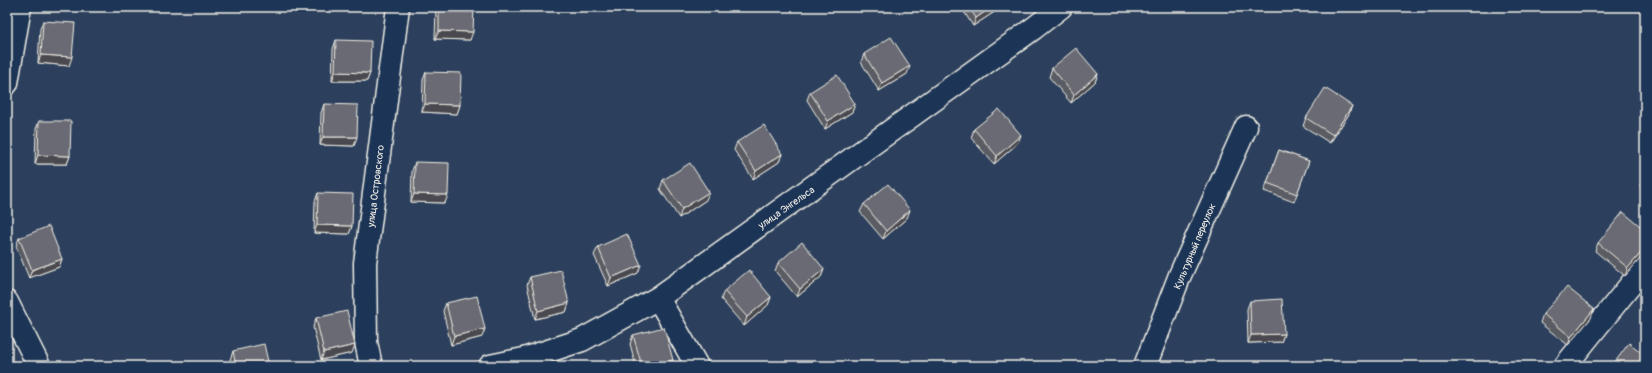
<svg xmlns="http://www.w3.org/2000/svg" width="1652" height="373" viewBox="0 0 1652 373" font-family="Pangolin,sans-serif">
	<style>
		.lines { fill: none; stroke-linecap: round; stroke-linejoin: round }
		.minor-casing { stroke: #f4f1e8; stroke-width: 25 }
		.minor { stroke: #1d3557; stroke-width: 22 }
		.wall { fill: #5a5b63; stroke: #f4f1e8 }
		.shaded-wall { fill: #4a4a50; stroke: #f4f1e8 }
		.building { fill: #696a73; stroke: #f4f1e8 }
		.labels { text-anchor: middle; stroke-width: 3; stroke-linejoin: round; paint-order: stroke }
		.street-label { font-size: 10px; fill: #f4f1e8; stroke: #1d3557 }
	</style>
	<rect width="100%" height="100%" fill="#2c405d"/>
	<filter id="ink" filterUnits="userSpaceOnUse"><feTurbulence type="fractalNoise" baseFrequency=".025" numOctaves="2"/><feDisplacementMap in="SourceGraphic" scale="8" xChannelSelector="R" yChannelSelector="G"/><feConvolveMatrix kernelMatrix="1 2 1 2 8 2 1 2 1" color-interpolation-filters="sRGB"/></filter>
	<g filter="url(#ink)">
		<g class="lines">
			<defs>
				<g id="minor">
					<path d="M7,83L20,7"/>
					<path d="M658,298L697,366"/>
					<path d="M7,302L39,366"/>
					<path d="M371,366L366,342L365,263L398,7"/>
					<path d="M490,366L524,359L582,340L658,298L1034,28L1061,7"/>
					<path d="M1145,366L1180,275L1246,127"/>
					<path d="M1565,366L1645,267"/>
				</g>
			</defs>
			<use href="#minor" class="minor-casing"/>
			<use href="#minor" class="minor"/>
		</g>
		<g class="wall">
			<path d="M436,7H474L470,40L435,39Z"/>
			<path d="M961,7H1000L999,9L973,26Z"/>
			<path d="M43,21L69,66L38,63L40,29Z"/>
			<path d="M336,40L370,73L367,81H332L333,49Z"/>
			<path d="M864,54L907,74L879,91L861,62Z"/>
			<path d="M1052,68L1098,74L1095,82L1071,103L1049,77Z"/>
			<path d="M426,72L460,105L457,114L422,112L423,80Z"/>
			<path d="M810,92L855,104L852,112L825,129L807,100Z"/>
			<path d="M324,104L354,146L320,145L321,113Z"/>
			<path d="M1349,114L1330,143L1303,126L1306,118Z"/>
			<path d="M39,121L70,156L67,164H35L36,129Z"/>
			<path d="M974,129L1018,143L994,164L971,138Z"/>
			<path d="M737,142L782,154L779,162L753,179L734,150Z"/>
			<path d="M1279,150L1309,161L1294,202L1264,191Z"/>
			<path d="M415,162L445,203L411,202L412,171Z"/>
			<path d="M1645,175V190L1640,186L1643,178Z"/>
			<path d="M663,180L706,200L679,218L660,189Z"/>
			<path d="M318,193L352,226L349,234L314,233L315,201Z"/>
			<path d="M864,204L907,218L883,239L860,212Z"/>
			<path d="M1645,230V253L1625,276L1595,251L1598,243Z"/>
			<path d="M19,238L62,259L59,267L29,278L16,246Z"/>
			<path d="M598,247L638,273L608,286L594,255Z"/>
			<path d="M778,263L824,269L821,277L797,297L775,271Z"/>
			<path d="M530,277L569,303L566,312L535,319L527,285Z"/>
			<path d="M724,291L771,297L768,305L744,326L721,299Z"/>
			<path d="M1250,301L1284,334L1281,342L1248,343L1247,309Z"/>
			<path d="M446,303L482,337L451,345L443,311Z"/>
			<path d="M1543,314L1591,318L1568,345L1540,323Z"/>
			<path d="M316,318L352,353L321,360L313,327Z"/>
			<path d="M1645,319V331L1642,328Z"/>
			<path d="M633,335L673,360L671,366H636L630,344Z"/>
			<path d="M233,351L269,366H231L230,360Z"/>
		</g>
		<g class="shaded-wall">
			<path d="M992,7H1000L999,9L973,26L976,18Z"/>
			<path d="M439,31L473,32L470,40L435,39Z"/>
			<path d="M41,55L72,57L69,66L38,63Z"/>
			<path d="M910,66L907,74L879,91L882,83Z"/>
			<path d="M335,72L370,73L367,81H332Z"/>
			<path d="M1098,74L1095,82L1071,103L1074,95Z"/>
			<path d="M425,104L460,105L457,114L422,112Z"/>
			<path d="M855,104L852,112L825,129L828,121Z"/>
			<path d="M1352,106L1349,114L1330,143L1333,135Z"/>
			<path d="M1021,135L1018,143L994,164L997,156Z"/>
			<path d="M323,137H357L354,146L320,145Z"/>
			<path d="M782,154L779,162L753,179L756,171Z"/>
			<path d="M38,155L70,156L67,164H35Z"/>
			<path d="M709,192L706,200L679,218L682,209Z"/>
			<path d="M414,194L448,195L445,203L411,202Z"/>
			<path d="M910,210L907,218L883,239L886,231Z"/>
			<path d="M317,225L352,226L349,234L314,233Z"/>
			<path d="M1645,248V253L1625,276L1628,268Z"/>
			<path d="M62,259L59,267L29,278L32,270Z"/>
			<path d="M641,265L638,273L608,286L611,278Z"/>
			<path d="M824,269L821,277L797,297L800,289Z"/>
			<path d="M771,297L768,305L744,326L747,317Z"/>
			<path d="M569,303L566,312L535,319L538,311Z"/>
			<path d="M1594,309L1591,318L1568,345L1571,337Z"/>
			<path d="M485,329L482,337L451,345L454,336Z"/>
			<path d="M1284,334L1281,342L1248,343L1251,335Z"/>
			<path d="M355,345L352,353L321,360L324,352Z"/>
			<path d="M673,360L671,366H653Z"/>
		</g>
		<g class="building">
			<path d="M439,7H474L473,32L439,31Z"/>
			<path d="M969,7H992L976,18Z"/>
			<path d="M43,21L75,23L72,57L41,55Z"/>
			<path d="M891,37L910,66L882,83L864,54Z"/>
			<path d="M336,40L371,41L370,73L335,72Z"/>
			<path d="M1076,48L1098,74L1074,95L1052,68Z"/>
			<path d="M426,72L461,73L460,105L425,104Z"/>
			<path d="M837,75L855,104L828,121L810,92Z"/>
			<path d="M1325,88L1352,106L1333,135L1306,118Z"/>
			<path d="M324,104L358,105L357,137H323Z"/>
			<path d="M999,109L1021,135L997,156L974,129Z"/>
			<path d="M39,121H71L70,156L38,155Z"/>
			<path d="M764,125L782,154L756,171L737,142Z"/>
			<path d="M1279,150L1309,161L1297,194L1267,183Z"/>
			<path d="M415,162L449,163L448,195L414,194Z"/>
			<path d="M690,163L709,192L682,209L663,180Z"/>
			<path d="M888,184L910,210L886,231L864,204Z"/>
			<path d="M318,193L353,194L352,226L317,225Z"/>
			<path d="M1623,212L1645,230V248L1628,268L1598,243Z"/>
			<path d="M49,226L62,259L32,270L19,238Z"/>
			<path d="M627,234L641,265L611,278L598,247Z"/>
			<path d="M802,242L824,269L800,289L778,263Z"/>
			<path d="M561,270L569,303L538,311L530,277Z"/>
			<path d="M749,270L771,297L747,317L724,291Z"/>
			<path d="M1567,287L1594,309L1571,337L1543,314Z"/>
			<path d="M477,296L485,329L454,336L446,303Z"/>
			<path d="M1282,299L1284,334L1251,335L1250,301Z"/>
			<path d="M347,311L355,345L324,352L316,318Z"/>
			<path d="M664,327L673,360L653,366H642L633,335Z"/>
			<path d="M1629,343L1645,355V366H1612Z"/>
			<path d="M264,344L269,366H236L233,351Z"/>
		</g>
	</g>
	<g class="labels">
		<g class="street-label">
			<text transform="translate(375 186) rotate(-83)" y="4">улица Островского</text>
			<text transform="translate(786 207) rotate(-35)" y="4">улица Энгельса</text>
			<text transform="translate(1194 246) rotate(-67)" y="4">Культурный переулок</text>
		</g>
	</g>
	<rect width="1652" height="373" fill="none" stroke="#1d3557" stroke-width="24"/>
	<rect x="12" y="12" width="1628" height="349" fill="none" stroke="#f4f1e8" stroke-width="1.5" filter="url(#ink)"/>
</svg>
